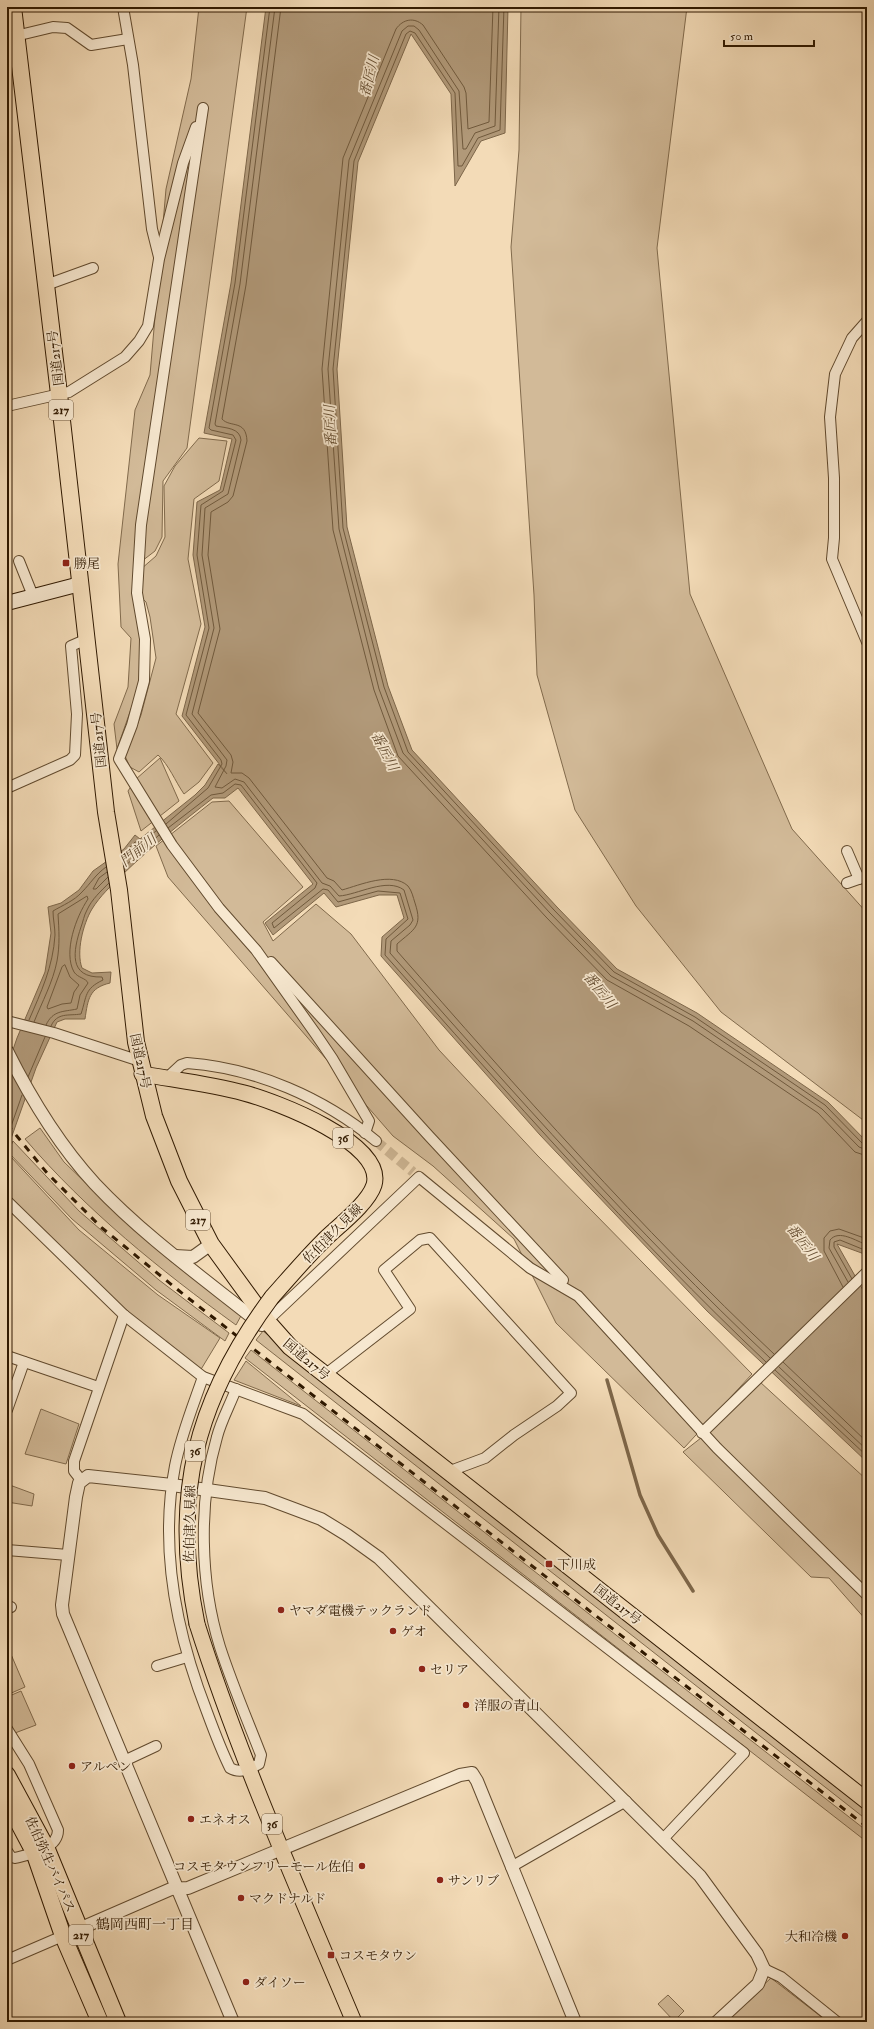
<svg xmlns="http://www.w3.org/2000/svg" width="874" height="2029" viewBox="0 0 874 2029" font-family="'IM FELL Double Pica','Noto Serif JP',serif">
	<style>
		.green { fill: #d2ba98; stroke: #816a4c }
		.water { fill: #b19979; stroke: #7d6649 }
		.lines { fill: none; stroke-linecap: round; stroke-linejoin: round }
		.shore { stroke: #70593c; stroke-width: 1 }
		.stream { stroke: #7d6649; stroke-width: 3.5 }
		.minor-tunnel { stroke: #ccb492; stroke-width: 10; stroke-dasharray: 10 5; stroke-linecap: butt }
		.minor-casing { stroke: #614a2e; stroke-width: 12 }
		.tertiary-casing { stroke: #614a2e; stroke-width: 14 }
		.secondary-casing { stroke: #301900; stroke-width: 16 }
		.primary-casing { stroke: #301900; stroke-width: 17 }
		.trunk-casing { stroke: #301900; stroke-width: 18 }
		.minor { stroke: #f7e8d0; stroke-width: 10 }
		.tertiary { stroke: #f7e8d0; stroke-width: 12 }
		.secondary { stroke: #f7e8d0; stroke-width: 14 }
		.primary { stroke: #f3dbb7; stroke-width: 15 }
		.trunk { stroke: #f3dbb7; stroke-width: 16 }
		.rail { stroke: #301900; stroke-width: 3; stroke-dasharray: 7 7; stroke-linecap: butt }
		.primary-bridge-casing { stroke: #301900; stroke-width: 17; stroke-linecap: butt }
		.primary-bridge { stroke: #f3dbb7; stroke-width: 15 }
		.poi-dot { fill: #8f2418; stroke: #f7e8d0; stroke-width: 1.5 }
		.labels { text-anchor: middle; stroke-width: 3.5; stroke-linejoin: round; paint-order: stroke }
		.shield { fill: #f7e8d0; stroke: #6c573e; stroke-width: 1 }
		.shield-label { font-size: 12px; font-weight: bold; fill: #301900 }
		.street-label { font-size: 13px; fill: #301900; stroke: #f7e8d0 }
		.poi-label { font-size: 13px; fill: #301900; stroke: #f7e8d0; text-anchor: start }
		.water-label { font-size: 14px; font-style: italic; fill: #644c30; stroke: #f7e8d0 }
		.neighbourhood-label { font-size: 14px; fill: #301900; stroke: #f7e8d0 }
	</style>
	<rect width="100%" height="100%" fill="#f3dbb7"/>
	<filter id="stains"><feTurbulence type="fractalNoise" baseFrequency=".005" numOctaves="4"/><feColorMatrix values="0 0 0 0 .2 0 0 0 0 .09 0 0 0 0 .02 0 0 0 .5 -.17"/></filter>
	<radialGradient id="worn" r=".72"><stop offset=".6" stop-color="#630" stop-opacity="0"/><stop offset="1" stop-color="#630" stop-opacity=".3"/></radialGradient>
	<g class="green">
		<path d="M199,7H247L187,448L163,481L162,537L155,551L142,561L134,589L143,626L141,670L138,689L117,749L114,724L128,687L131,638L121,627L118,564L135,410L150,375L166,189L191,79Z"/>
		<path d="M521,7H687L657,248L690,594L792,829L867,913V1123L721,1012L636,906L575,810L537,675L534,595L511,247L519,150Z"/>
		<path d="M199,438L227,441L219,481L194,499L188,559L201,624L176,714L213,763L199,782L184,794C175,781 169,765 158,755L139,772L130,767L125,756L141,715L156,658L150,617L146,602L140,596L141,569L156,556L165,537L164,486L175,466Z"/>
		<path d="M160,758L179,801L141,831L128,791L136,779Z"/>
		<path d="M229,801L303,887L263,922L273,941L316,904L351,934L439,1050L537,1155L752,1374L684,1448L556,1323L514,1239L433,1166L393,1136L168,877L156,846L212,802Z"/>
		<path d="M40,1128L64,1162L90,1187L242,1314L236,1325C160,1270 87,1211 25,1139Z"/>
		<path d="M13,1141L79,1211L159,1280L229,1333L225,1341L156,1290L72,1219L8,1152Z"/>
		<path d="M11,1157L79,1230L158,1295L220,1338L200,1371L124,1311L7,1196V1170Z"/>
		<path d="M263,1331L867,1810V1820L256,1340Z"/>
		<path d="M251,1350L867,1831V1842L245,1358Z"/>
		<path d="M246,1361L301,1406L234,1380Z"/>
		<path d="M760,1382L867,1480V1621L829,1578L811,1577L683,1452L706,1434Z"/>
		<path d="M41,1409L79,1424L66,1464L25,1454Z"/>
		<path d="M7,1484L34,1494L32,1506L7,1502Z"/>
		<path d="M7,1645L25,1687L7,1695Z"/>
		<path d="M21,1691L36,1725L15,1733L7,1720V1697Z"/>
		<path d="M771,1978L828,2022H723Z"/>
		<path d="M668,1995L684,2011L674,2021L658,2004Z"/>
	</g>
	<path class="water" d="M266,7H508L505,133L481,141L455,186L451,94L411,34L358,162L337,369L347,527L388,686L412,750L557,907L617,969L697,1013L828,1102L867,1142V1255L837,1244L867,1297V1462L707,1311L540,1135L381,956L382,937L404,918L397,895H379L336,907L324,893L273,935L265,923L313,884L238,788L225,798H213C182,822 151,847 122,875C111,886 100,896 92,909C83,924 76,952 82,968L92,973L111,972L110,983C89,988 88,999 85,1019H65L57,1022L36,1068L7,1150V1067L17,1038L45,972L51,933L48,907L61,903L79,890L93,871L124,849L135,835L140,839L195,795L205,785L218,764L227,774L182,716L205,627L193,555L197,502L220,490L232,439L204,433L231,283Z"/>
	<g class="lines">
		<g class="shore">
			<path d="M275,7L240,284L215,424L216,426C226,428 240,428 241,440L228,494L205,508L202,555L214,628L192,714L227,760L226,766L215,787L222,788L235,779L244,782L322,883L330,886L339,896C357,895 387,877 404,890L413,920L410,925L391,941L390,953C513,1092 635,1231 770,1358"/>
			<path d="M281,7L246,285L222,419C230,428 246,419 247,441L233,496L228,502L211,512L208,555L220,629L198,713L231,755L233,762L231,773H242L249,778L327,878L334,881L342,890C360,885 392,871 408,886C412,891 413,897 415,903C423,927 414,929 397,944V951C518,1089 640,1228 774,1354"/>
			<path d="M493,7L489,122L468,129L466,93L464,87L423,25C414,17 403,19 396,29L343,158L322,369L333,530L374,690L398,756L546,917L607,980L689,1026L818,1113L855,1152L867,1156"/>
			<path d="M499,7L495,126L475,133L466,149H463L459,91L419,30L414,26H408L402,31L349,160L328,369L339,529L379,689L403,753L550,913L611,976L693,1021L822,1109L859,1147L867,1150"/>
			<path d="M504,7L500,130L478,138L462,166H458L455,93L415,33L410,31L406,34L354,161L333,369L343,528L384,687L408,752L554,910L614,972L695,1017L825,1105L863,1144L867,1145"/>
			<path d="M166,824L208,788L222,764L221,760L186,715L209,628L197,555L201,505L223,491L236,440L233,435L211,430L209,428L235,283L270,7"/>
			<path d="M168,828L211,795L223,793L235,784L241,785L317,883L315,888L272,923L274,928L323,889L328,890L338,902L378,891L400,893L408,919L386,939L385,955C508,1094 631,1234 766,1362"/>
			<path d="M122,855L135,842H142L156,831"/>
			<path d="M124,867L159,835"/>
			<path d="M107,872L99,878L93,889H96L108,877"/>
			<path d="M65,965L70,977L79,985L74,992L71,1003L62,1004L48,1009L47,1007L62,967Z"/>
			<path d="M29,1020C41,992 53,967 55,935C55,927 53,919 53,911C63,905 74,901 82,892C91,883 95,875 106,867"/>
			<path d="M34,1022C42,1002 53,982 57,961C60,945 59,930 58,914L87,896L88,899C76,917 63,952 74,972C78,978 86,978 88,983L80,995L77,1009C63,1012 53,1010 46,1025"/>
			<path d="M51,1026C57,1012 69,1016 81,1014C87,996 84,989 103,980L102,977C68,978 73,951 81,927C83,922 84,915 87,910C92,899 101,891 109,883"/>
			<path d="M28,1077L45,1037"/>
			<path d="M7,1138L22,1095"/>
			<path d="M852,1279L834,1247V1242L840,1240L867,1251"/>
			<path d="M848,1282L829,1248L830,1240C839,1229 856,1241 867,1245"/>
			<path d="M843,1287L824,1251V1238L830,1231L839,1229L867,1239"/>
			<path d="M783,1362L867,1442"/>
			<path d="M779,1367L867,1450"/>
			<path d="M775,1370L867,1456"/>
		</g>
		<path class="stream" d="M607,1380L640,1495L658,1535L693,1591"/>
		<path class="minor-tunnel" d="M376,1141L413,1172"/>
		<defs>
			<g id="minor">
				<path d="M123,7L133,65L152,229L159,257"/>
				<path d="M7,38L53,27L67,28L91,45L128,39"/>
				<path d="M203,108L141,525L137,593L145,639L144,681L132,725L119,759L172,845L219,908L256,950L315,1033L332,1058L369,1121L365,1133"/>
				<path d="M46,285L93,268"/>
				<path d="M867,321L852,338L835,374L830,417L834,478V538L832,559L867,642"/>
				<path d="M7,406L69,392L125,357L139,341L148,326L159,259L183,163L196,127"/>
				<path d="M19,561L33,596"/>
				<path d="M7,788L70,760L75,755L77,714L71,646L87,639"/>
				<path d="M847,851L859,879"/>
				<path d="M847,883L867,876"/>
				<path d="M271,962L429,1136L563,1280"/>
				<path d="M7,1021L54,1033L140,1061"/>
				<path d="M167,1078L181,1065L187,1063C256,1068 324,1098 376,1141"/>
				<path d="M7,1201L124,1315L203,1377L303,1414L744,1753L663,1839"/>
				<path d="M267,1321L419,1177L530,1268L578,1296L717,1448L867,1595"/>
				<path d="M7,1356L98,1387"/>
				<path d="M326,1374L410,1309L384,1270L420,1240L430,1238L571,1393L557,1406L514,1435L485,1458L450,1471"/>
				<path d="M203,1377C193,1406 181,1435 175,1466C159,1549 177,1635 207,1712C214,1731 221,1750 230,1768C240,1774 250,1769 259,1764L261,1755C247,1719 232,1684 220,1647C200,1583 198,1502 217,1437C221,1421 230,1405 236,1389"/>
				<path d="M7,1410L24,1362"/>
				<path d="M702,1433L867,1272"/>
				<path d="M81,1480L74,1471V1461L124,1315"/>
				<path d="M7,1550L68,1555"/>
				<path d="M7,1606L11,1607"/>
				<path d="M157,1666L187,1657"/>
				<path d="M7,1729L29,1764L58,1830C58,1849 31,1854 15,1858L11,1857L7,1851"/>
				<path d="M124,1761L156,1746"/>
				<path d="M511,1867L626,1801"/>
				<path d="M7,1960L79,1929"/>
				<path d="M764,1969L781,1977L837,2022"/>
			</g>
			<g id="tertiary">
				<path d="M7,1051C31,1099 59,1145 95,1184C145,1237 206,1280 262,1325"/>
				<path d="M175,1256L193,1257L211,1244"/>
				<path d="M79,1929L171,1889L188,1888L460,1775L472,1773L477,1781L575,2022"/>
				<path d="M233,2022L63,1614L62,1605L76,1497L79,1483L88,1476L172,1485L265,1498L321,1519L347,1535L379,1558L700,1876L757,1954L764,1969L758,1984L717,2022"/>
			</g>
			<path id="secondary" d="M7,603L80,584"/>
			<g id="primary">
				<path d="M142,1074C176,1080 211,1084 244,1093C275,1101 386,1143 374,1185C368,1204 337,1227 323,1241C305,1259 289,1278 272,1297"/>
				<path d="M197,1624C240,1759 299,1891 354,2022"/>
			</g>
			<g id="trunk">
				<path d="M13,7L59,394L106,812L119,890L136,1042L154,1116L179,1181L211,1244L267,1321L290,1347L867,1801"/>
				<path d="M7,1775L46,1847L118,2022"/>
				<path d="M7,1801L34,1852L63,1936L100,2022"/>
			</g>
		</defs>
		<use href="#minor" class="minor-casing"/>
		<use href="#tertiary" class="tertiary-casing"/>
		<use href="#secondary" class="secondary-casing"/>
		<use href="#primary" class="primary-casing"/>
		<use href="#trunk" class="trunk-casing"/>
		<use href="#minor" class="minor"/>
		<use href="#tertiary" class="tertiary"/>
		<use href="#secondary" class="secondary"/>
		<use href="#primary" class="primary"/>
		<use href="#trunk" class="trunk"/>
		<path class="rail" d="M7,1124L47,1173L102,1228L183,1294L867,1827"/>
		<defs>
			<path id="primary-bridge" d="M197,1624C171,1497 195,1400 272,1297"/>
		</defs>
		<use href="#primary-bridge" class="primary-bridge-casing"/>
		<use href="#primary-bridge" class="primary-bridge"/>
	</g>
	<g class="poi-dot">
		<rect x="62" y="559" width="8" height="8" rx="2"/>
		<rect x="545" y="1560" width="8" height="8" rx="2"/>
		<circle cx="281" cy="1610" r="4"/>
		<circle cx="393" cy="1631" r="4"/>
		<circle cx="422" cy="1669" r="4"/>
		<circle cx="466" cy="1705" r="4"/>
		<circle cx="72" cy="1766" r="4"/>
		<circle cx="191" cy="1819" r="4"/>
		<circle cx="362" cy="1866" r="4"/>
		<circle cx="440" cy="1880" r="4"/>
		<circle cx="241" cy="1898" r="4"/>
		<circle cx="845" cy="1936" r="4"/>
		<rect x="327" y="1951" width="8" height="8" rx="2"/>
		<circle cx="246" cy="1982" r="4"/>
	</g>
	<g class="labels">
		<g class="shield">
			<rect x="49" y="400" width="24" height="20" rx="3"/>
			<rect x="333" y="1128" width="20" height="20" rx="3"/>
			<rect x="186" y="1210" width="24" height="20" rx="3"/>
			<rect x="185" y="1441" width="20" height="20" rx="3"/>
			<rect x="262" y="1814" width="20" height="20" rx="3"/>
			<rect x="69" y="1925" width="24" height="20" rx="3"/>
		</g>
		<g class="shield-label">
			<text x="61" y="414">217</text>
			<text x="343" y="1142">36</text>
			<text x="198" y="1224">217</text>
			<text x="195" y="1455">36</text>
			<text x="272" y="1828">36</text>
			<text x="81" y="1939">217</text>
		</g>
		<g class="street-label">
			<text transform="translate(55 358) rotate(-97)" y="5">国道217号</text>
			<text transform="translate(98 740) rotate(-96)" y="5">国道217号</text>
			<text transform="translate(141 1061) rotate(78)" y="5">国道217号</text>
			<text transform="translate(332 1233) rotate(-45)" y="5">佐伯津久見線</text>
			<text transform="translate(307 1359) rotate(40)" y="5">国道217号</text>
			<text transform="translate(189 1524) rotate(-89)" y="5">佐伯津久見線</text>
			<text transform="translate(618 1604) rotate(38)" y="5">国道217号</text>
			<text transform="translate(51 1864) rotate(66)" y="5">佐伯弥生バイパス</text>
		</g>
		<g class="poi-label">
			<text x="74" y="568">勝尾</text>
			<text x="557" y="1569">下川成</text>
			<text x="289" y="1615">ヤマダ電機テックランド</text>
			<text x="401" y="1636">ゲオ</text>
			<text x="430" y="1674">セリア</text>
			<text x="474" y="1710">洋服の青山</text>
			<text x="80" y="1771">アルペン</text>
			<text x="199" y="1824">エネオス</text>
			<text x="354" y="1871" text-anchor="end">コスモタウンフリーモール佐伯</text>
			<text x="448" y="1885">サンリブ</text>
			<text x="249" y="1903">マクドナルド</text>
			<text x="837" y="1941" text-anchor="end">大和冷機</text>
			<text x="339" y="1960">コスモタウン</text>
			<text x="254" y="1987">ダイソー</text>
		</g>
		<g class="water-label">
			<text transform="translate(369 76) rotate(-76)" y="5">番匠川</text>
			<text transform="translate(330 426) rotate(-93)" y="5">番匠川</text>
			<text transform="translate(385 751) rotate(63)" y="5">番匠川</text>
			<text transform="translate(138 850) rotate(-39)" y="5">門前川</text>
			<text transform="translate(600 990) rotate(51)" y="5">番匠川</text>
			<text transform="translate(803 1242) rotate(53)" y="5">番匠川</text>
		</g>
		<g class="neighbourhood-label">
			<text x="145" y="1929">鶴岡西町一丁目</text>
		</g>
	</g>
	<rect width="874" height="2029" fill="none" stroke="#f3dbb7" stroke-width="24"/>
	<rect x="8" y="8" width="858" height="2013" fill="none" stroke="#301900" stroke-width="2"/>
	<rect x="12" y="12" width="850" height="2005" fill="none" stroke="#301900"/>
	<path d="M724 40v6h90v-6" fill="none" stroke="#301900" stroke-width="2"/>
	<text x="730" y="40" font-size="12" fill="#301900" stroke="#f7e8d0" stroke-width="3" paint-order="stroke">50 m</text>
	<rect width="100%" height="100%" filter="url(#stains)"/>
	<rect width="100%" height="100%" fill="url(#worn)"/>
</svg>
